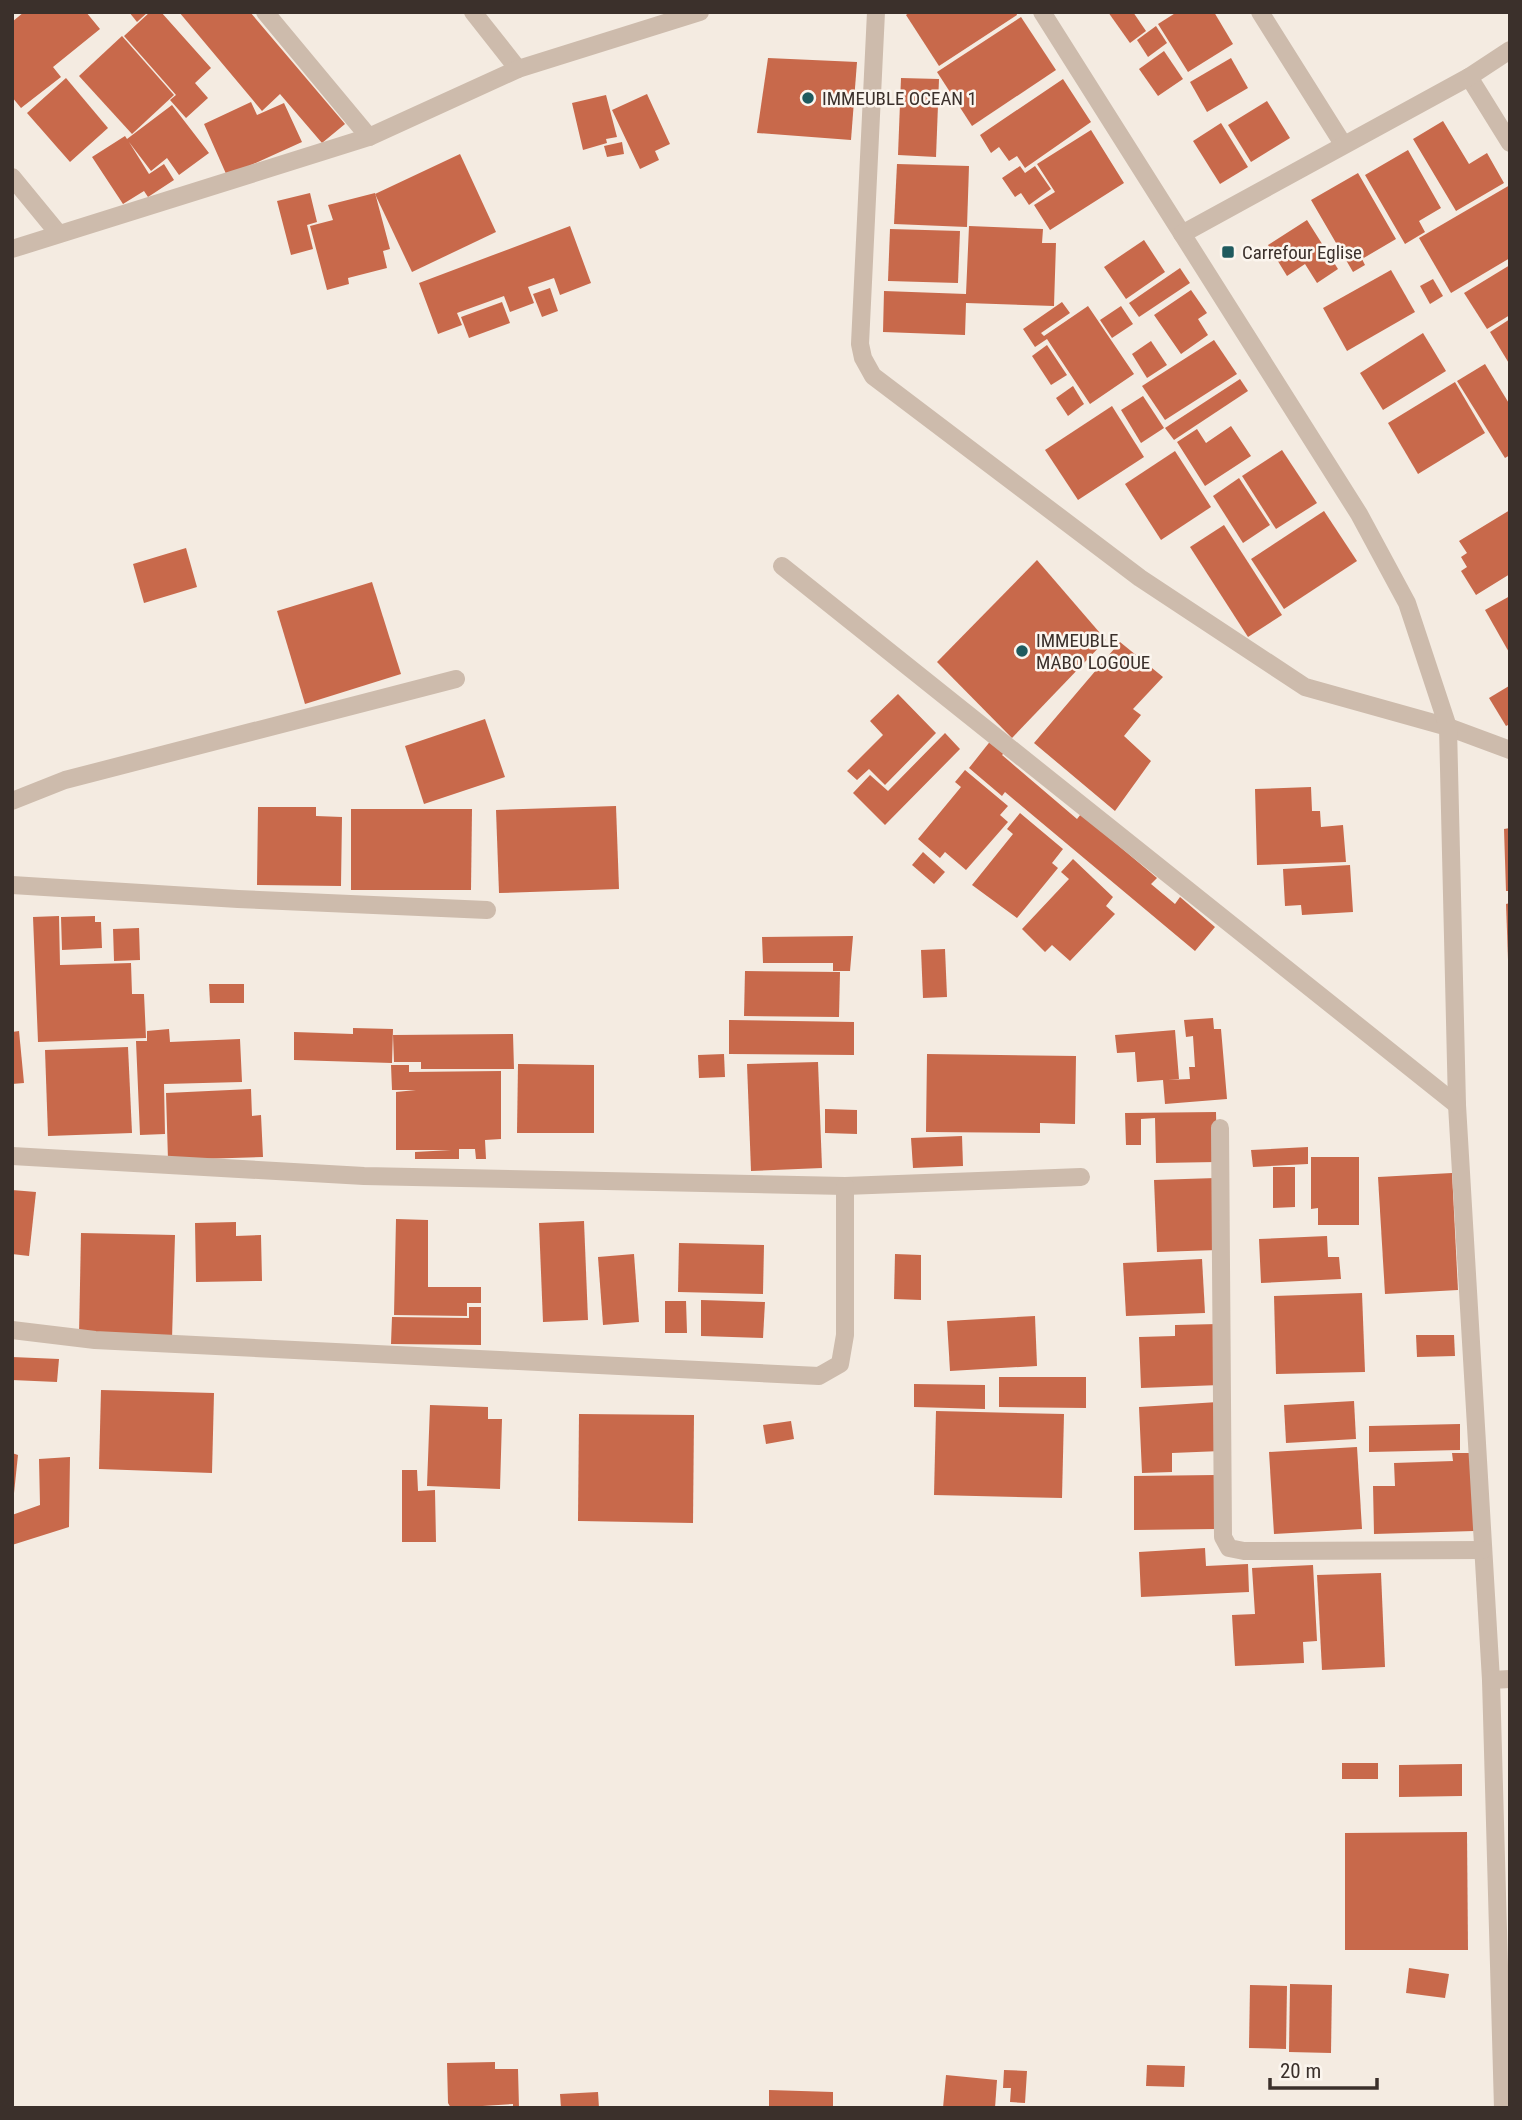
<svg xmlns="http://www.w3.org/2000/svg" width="1522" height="2120" viewBox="0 0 1522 2120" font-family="'Roboto Condensed',sans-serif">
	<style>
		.building { fill: #c8694b }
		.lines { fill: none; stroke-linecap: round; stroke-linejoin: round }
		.street { stroke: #cdbbac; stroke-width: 18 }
		.poi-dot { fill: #1f5a5e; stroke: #fbf5ee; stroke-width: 2.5 }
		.labels { text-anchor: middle; stroke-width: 5; stroke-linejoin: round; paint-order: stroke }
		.poi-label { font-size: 19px; fill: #3b302b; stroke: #fbf5ee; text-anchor: start }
	</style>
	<rect width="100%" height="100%" fill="#f4ebe1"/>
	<g class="building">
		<path d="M24,12H86L100,29L53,67L61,77L21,108L12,97V22Z"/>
		<path d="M129,12H148L137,22Z"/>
		<path d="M150,12H161L211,68L195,83L208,98L186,118L170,100L176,95L124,36Z"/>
		<path d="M179,12H250L345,124L322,143L280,94L262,111Z"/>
		<path d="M910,12H1016L1017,15L939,66L906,15Z"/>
		<path d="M1108,12H1133L1146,31L1130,43Z"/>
		<path d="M1177,12H1214L1233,44L1188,72L1158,24Z"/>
		<path d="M1021,17L1056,70L972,126L937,72Z"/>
		<path d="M1156,26L1167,43L1148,57L1137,40Z"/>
		<path d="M122,36L174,95L132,134L79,76Z"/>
		<path d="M1164,51L1183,79L1158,96L1139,69Z"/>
		<path d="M768,58L857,62L851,140L757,133Z"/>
		<path d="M1231,58L1248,88L1207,112L1190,82Z"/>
		<path d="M66,78L108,128L70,162L27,113Z"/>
		<path d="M901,78L939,79L936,157L898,155Z"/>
		<path d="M1063,79L1091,122L1025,168L1017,156L1009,161L999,147L991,153L980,135Z"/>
		<path d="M647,94L670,144L655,151L659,160L640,169L612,110Z"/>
		<path d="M606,95L617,137L606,139L607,143L583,150L572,103Z"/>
		<path d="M1267,101L1290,138L1251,162L1228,125Z"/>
		<path d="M251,102L257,115L284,103L302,142L227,176L204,124Z"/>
		<path d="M172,105L209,153L179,175L167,158L151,171L129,142L149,174L164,164L174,180L148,197L144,191L123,204L92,157L125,136L127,139Z"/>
		<path d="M1443,121L1469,164L1487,153L1504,183L1456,211L1413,139Z"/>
		<path d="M1221,123L1248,167L1220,184L1193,141Z"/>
		<path d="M1091,130L1124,183L1050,230L1034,205L1055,192L1037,164Z"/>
		<path d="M622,142L624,154L607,157L604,146Z"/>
		<path d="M1408,150L1441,208L1419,221L1425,232L1405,244L1365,175Z"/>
		<path d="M460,154L496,232L412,272L375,194Z"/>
		<path d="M897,164L969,166L967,227L894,224Z"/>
		<path d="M1020,166L1025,173L1035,166L1051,189L1029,205L1021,193L1015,197L1002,178Z"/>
		<path d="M1358,173L1396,239L1362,259L1365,265L1353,272L1311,200Z"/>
		<path d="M1510,185V258L1451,293L1419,238Z"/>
		<path d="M310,193L317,222L307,225L313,249L291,255L277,201Z"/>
		<path d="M375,193L390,249L383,251L387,268L348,278L349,284L327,290L310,226L333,220L328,205Z"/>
		<path d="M1307,220L1338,269L1317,283L1305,264L1287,276L1268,245Z"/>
		<path d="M570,226L591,283L560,295L554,278L528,287L534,303L510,312L504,296L457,313L462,325L438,334L419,283Z"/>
		<path d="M969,226L1043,229L1042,243H1056L1054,306L966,303L965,335L883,332L884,291L966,294Z"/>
		<path d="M890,229L960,231L958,283L888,281Z"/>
		<path d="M1144,240L1165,272L1126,299L1104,267Z"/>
		<path d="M1510,265V315L1487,329L1464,293Z"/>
		<path d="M1180,268L1190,283L1139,317L1129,303Z"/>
		<path d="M1391,270L1415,312L1347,351L1323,308Z"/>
		<path d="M1433,279L1443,296L1430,304L1420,286Z"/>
		<path d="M550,288L558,311L542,317L533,294Z"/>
		<path d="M1191,290L1207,313L1198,319L1208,335L1181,354L1154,315Z"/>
		<path d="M502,302L510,323L469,338L461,317Z"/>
		<path d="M1062,302L1070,313L1041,333L1044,336L1088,306L1134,374L1090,404L1047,339L1035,347L1023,329Z"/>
		<path d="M1121,306L1133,324L1112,338L1100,320Z"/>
		<path d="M1510,319V365L1490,332Z"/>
		<path d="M1423,333L1446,371L1383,410L1360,373Z"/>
		<path d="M1214,340L1237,374L1165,420L1142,386Z"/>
		<path d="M1151,341L1167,365L1147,378L1132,354Z"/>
		<path d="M1047,345L1067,375L1051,385L1032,356Z"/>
		<path d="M1485,364L1510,405V455L1505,458L1457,381Z"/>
		<path d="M1240,379L1248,391L1174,440L1165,428Z"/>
		<path d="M1455,382L1485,433L1418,474L1388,423Z"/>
		<path d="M1073,386L1084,404L1068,416L1056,398Z"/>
		<path d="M1143,396L1164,428L1141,443L1121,410Z"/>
		<path d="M1112,406L1144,457L1078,500L1045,450Z"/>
		<path d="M1231,426L1251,456L1205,486L1177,442L1197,429L1206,443Z"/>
		<path d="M1282,450L1317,503L1276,529L1242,476Z"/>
		<path d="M1175,451L1211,507L1161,540L1125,484Z"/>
		<path d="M1239,478L1270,525L1243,543L1213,496Z"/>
		<path d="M1510,510V574L1476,595L1461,571L1467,567L1461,557L1467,553L1459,541Z"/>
		<path d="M1324,511L1357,561L1284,609L1251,559Z"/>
		<path d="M1224,525L1282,615L1248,637L1190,547Z"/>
		<path d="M186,548L197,587L144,603L133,564Z"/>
		<path d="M1037,560L1106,640L1012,738L937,662Z"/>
		<path d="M372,582L401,674L305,704L277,611Z"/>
		<path d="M1510,596V654L1485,610Z"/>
		<path d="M1120,642L1163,677L1133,709L1141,715L1124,736L1151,761L1115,811L1034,743Z"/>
		<path d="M1509,686L1510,724L1506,726L1489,698Z"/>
		<path d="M898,694L936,733L885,785L869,769L857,780L847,771L883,735L870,721Z"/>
		<path d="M485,719L505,777L424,804L405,746Z"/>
		<path d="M945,733L960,749L885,825L853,793L870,775L888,791Z"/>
		<path d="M992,739L1006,751L1002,755L1077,819L1081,814L1157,878L1151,884L1175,904L1180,897L1215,927L1195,951L1005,792L1002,796L969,768Z"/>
		<path d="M965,770L1008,806L1000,815L1008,822L966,870L945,852L940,858L918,839L961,787L955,782Z"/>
		<path d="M1311,787L1312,811H1320L1321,827L1343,825L1346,862L1257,865L1255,789Z"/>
		<path d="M616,806L619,889L499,893L496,810Z"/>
		<path d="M258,807H316V816L342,817L341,886L257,885Z"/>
		<path d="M351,809H472L471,890H351Z"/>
		<path d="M1020,813L1063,849L1052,863L1058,868L1017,918L972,885L1013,834L1007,829Z"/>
		<path d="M1510,828V891H1506L1504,829Z"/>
		<path d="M923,852L945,872L934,884L912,865Z"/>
		<path d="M1073,859L1113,897L1106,906L1115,914L1070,961L1052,945L1045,952L1022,929L1069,879L1061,872Z"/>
		<path d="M1350,865L1353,912L1302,915L1301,905L1285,906L1283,869Z"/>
		<path d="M1510,903V958L1508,959L1506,904Z"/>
		<path d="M59,916L60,965L131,963L132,994H144L146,1038L38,1042L33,917Z"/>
		<path d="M95,916V922H101L102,948L62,950L61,917Z"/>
		<path d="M139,928L140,960L114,961L113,929Z"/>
		<path d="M853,936L850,971H833V963H763L762,937Z"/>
		<path d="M945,949L947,997L923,998L921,950Z"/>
		<path d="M745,971L840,972L839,1017L744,1016Z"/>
		<path d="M209,984H244V1003H210Z"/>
		<path d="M1213,1018L1214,1029H1221L1227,1099L1165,1104L1163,1080L1137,1082L1135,1052L1117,1053L1115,1035L1175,1030L1179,1079L1168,1080L1190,1079L1189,1067H1195L1193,1036L1186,1037L1184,1020Z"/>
		<path d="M729,1020L854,1022V1055L729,1054Z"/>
		<path d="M353,1028L393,1029L392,1063L294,1060V1032L353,1034Z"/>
		<path d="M169,1029L170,1042L240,1039L242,1082L164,1084L165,1134L140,1135L136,1041H147V1031Z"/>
		<path d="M19,1031L24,1083L12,1084V1032Z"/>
		<path d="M513,1034L514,1069H421V1062H394L393,1035Z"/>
		<path d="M128,1047L132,1133L48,1136L45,1050Z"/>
		<path d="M724,1054L725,1077L699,1078L698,1055Z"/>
		<path d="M927,1054L1076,1056L1075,1124L1040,1123V1133L926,1132Z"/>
		<path d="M818,1062L822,1168L751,1171L747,1064Z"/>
		<path d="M518,1064L594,1065V1133H517Z"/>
		<path d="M391,1065H409V1072L501,1071V1139L485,1140L486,1159H476L475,1149H459V1159H415V1152L451,1150H396V1092L416,1090H392Z"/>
		<path d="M251,1089L252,1116L261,1115L263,1157L168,1160L166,1093Z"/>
		<path d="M825,1109L857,1110V1134L825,1133Z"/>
		<path d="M1216,1112L1217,1162L1156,1163L1155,1118L1141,1119V1145H1126L1125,1113Z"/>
		<path d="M962,1136L963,1166L913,1168L911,1138Z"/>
		<path d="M1308,1147V1164L1253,1167L1251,1150Z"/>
		<path d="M1311,1157H1359V1225H1318V1208L1311,1209Z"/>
		<path d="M1273,1167H1295V1207L1273,1208Z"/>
		<path d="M1452,1173L1458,1290L1385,1294L1378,1177Z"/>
		<path d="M1216,1178L1218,1250L1157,1252L1154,1180Z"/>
		<path d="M12,1190L36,1192L29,1256L12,1254Z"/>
		<path d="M396,1219L428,1220V1287H481V1303H467V1316L394,1315Z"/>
		<path d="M584,1221L588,1320L543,1322L539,1223Z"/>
		<path d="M236,1222V1236L261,1235L262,1281L196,1282L195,1223Z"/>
		<path d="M81,1233L175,1235L172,1339L79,1336Z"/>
		<path d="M1327,1236L1328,1257H1339L1341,1279L1261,1283L1259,1239Z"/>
		<path d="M679,1243L764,1245L763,1294L678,1292Z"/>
		<path d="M634,1254L639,1322L603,1325L598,1257Z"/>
		<path d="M895,1254L921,1255V1300L894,1299Z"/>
		<path d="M1202,1259L1205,1313L1126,1316L1123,1263Z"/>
		<path d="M1362,1293L1365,1372L1276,1374L1274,1296Z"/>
		<path d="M701,1300L765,1302L763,1338L701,1336Z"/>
		<path d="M665,1301H686L687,1333H665Z"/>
		<path d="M469,1307H481V1345L391,1344L392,1317L469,1318Z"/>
		<path d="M1035,1316L1037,1366L950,1371L947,1321Z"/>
		<path d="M1218,1324L1220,1385L1141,1388L1139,1337L1175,1336V1325Z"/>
		<path d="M1416,1335H1454L1455,1356L1417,1357Z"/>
		<path d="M12,1357L59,1359L57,1382L12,1380Z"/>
		<path d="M999,1377H1086V1408L999,1407Z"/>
		<path d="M914,1384L985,1385V1409L914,1407Z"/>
		<path d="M101,1390L214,1393L212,1473L99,1469Z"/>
		<path d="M1354,1401L1356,1439L1286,1443L1284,1405Z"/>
		<path d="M1218,1402L1221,1451L1172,1453V1472L1142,1473L1139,1407Z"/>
		<path d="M430,1405L488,1407V1419H502L500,1489L427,1486Z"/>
		<path d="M936,1411L1064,1414L1062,1498L934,1495Z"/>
		<path d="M579,1414L694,1415L693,1523L578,1521Z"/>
		<path d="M791,1421L794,1439L766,1444L763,1425Z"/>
		<path d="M1460,1424V1450L1369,1452V1426Z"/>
		<path d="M1357,1447L1362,1529L1274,1534L1269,1452Z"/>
		<path d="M12,1453L18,1455L14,1493H12Z"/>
		<path d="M1452,1453H1472L1474,1531L1374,1534L1373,1486H1395L1394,1463L1453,1461Z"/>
		<path d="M70,1457L69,1527L12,1545V1515L40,1505L39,1459Z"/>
		<path d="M402,1470H417L418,1491L435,1490L436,1542H402Z"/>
		<path d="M1216,1475V1529L1134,1530V1476Z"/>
		<path d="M1205,1548L1206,1566L1248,1564L1249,1592L1141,1597L1139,1552Z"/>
		<path d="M1313,1565L1317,1641L1303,1642L1304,1663L1235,1666L1232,1615L1255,1614L1252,1568Z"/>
		<path d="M1381,1573L1385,1667L1322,1670L1317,1575Z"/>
		<rect x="1342" y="1763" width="36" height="16"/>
		<path d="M1462,1764V1796L1399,1797V1765Z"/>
		<path d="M1467,1832L1468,1950H1345V1833Z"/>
		<path d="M1409,1968L1449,1974L1445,1998L1406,1993Z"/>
		<path d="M1290,1984L1332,1985L1331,2053L1289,2052Z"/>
		<path d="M1250,1985L1287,1986L1286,2049L1249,2048Z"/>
		<path d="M495,2062V2069H518L519,2108H513V2104L451,2108L448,2103L447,2063Z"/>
		<path d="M1147,2065L1185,2066L1184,2087L1146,2086Z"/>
		<path d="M1004,2070L1027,2071L1025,2103L1010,2102L1011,2088H1003Z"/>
		<path d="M946,2075L997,2080L995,2108H943Z"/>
		<path d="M769,2090L833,2092V2108H769Z"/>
		<path d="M598,2092L599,2108H561L560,2094Z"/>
	</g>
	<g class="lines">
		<g class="street">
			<path d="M265,12L369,137"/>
			<path d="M473,12L518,69"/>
			<path d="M876,12L860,344L863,358L873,376L1140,578L1305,687L1448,727L1510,750"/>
			<path d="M1042,12L1359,514L1407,603L1448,727L1457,1105L1491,1680L1503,2108"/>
			<path d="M1260,12L1343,144"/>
			<path d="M1469,77L1510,143"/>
			<path d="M12,177L58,233"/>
			<path d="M1182,234L1469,77L1510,50"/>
			<path d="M12,249L369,137L518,69L700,12"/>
			<path d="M782,566L1457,1105"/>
			<path d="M12,801L65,780L456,679"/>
			<path d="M12,885L238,899L487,910"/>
			<path d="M1220,1128L1223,1537L1229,1548L1244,1551L1483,1550"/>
			<path d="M12,1156L364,1176L845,1186L1081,1177"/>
			<path d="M12,1330L95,1340L819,1376L840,1364L845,1335V1186"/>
			<path d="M1491,1680L1510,1679"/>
		</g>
	</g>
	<g class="poi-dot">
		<circle cx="808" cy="98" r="7"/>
		<rect x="1221" y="245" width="14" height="14" rx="3.5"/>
		<circle cx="1022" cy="651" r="7"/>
	</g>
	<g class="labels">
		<g class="poi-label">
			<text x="822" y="105">IMMEUBLE OCEAN 1</text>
			<text x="1242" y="259">Carrefour Eglise</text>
			<text x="1036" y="647">IMMEUBLE<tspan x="1036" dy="22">MABO LOGOUE</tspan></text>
		</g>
	</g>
	<rect width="1522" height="2120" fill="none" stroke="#3b302b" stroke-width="28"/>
	<path d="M1270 2078v10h107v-10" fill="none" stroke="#3b302b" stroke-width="3.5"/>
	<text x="1280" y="2078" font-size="21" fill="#3b302b" stroke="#fbf5ee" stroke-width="5" paint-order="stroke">20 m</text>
</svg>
